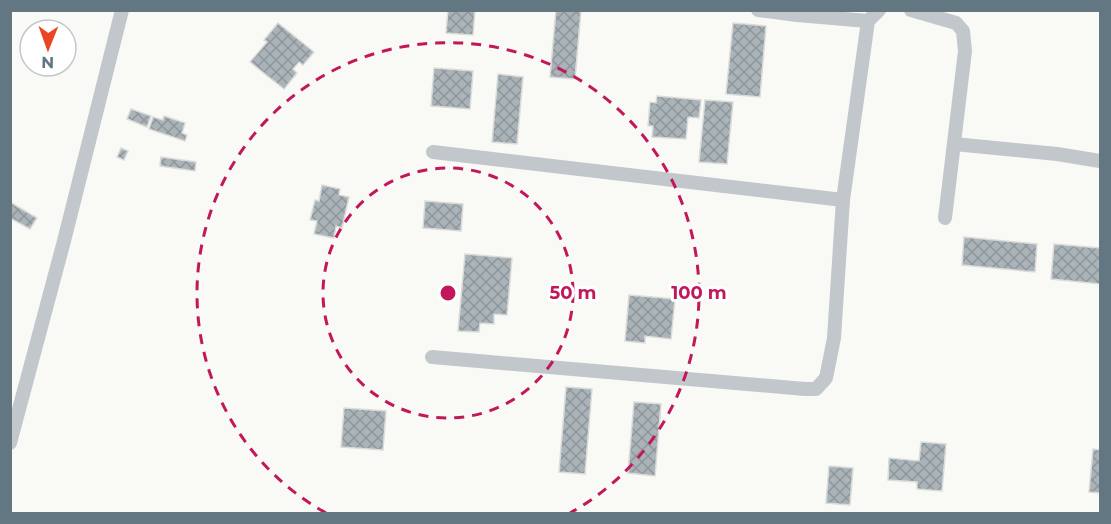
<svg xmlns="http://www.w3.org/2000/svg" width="1111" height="524" viewBox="0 0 1111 524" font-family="Montserrat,sans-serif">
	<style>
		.building { fill: url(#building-cross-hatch); stroke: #dbdbd9; stroke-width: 1.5 }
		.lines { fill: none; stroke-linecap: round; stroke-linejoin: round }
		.street { stroke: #c2c7cb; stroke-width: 14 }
		.ring { fill: none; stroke: #c2185b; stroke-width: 3; stroke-dasharray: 10 8 }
		.centre { fill: #c2185b; stroke: #fff; stroke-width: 3 }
		.ring-label { font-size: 18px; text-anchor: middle; font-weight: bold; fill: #c2185b; stroke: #fff; stroke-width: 6; stroke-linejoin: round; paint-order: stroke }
	</style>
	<defs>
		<pattern id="building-cross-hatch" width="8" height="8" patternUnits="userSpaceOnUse" patternTransform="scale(1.5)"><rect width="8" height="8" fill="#a9b3b8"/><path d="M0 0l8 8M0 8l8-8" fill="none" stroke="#8d969b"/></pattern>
	</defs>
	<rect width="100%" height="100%" fill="#f9f9f6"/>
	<g class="building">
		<path d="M448,10H475L473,35L446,33Z"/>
		<path d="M556,10H581L575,79L550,77Z"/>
		<path d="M278,23L314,52L303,65L299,62L293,69L297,73L284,89L250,62L267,42L264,40Z"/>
		<path d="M733,23L766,26L760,97L726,94Z"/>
		<path d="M434,68L473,71L470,109L431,106Z"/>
		<path d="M498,74L523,77L517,144L492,142Z"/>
		<path d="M657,96L701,100L699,118L688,117L686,139L652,137L653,126H648L650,102L656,103Z"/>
		<path d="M705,100L733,102L727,164L699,162Z"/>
		<path d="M131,109L151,116L147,127L127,119Z"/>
		<path d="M164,116L185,123L182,133L187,135L185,141L149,129L153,117L163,120Z"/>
		<path d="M121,148L128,151L124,160L117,157Z"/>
		<path d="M161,157L196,162L195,171L160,166Z"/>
		<path d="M322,185L340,189L339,195L349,197L342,228L336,226L334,238L314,234L317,221L310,220L315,200L319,201Z"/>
		<path d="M425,201L463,204L461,231L423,228Z"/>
		<path d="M10,202L37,218L30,229L10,218Z"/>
		<path d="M964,237L1037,244L1035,272L962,265Z"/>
		<path d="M1054,244L1100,248V284L1051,279Z"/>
		<path d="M465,254L512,258L507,315L494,314V324L480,323L479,332L458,331Z"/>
		<path d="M629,295L675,299L671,339L645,336V343L625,341Z"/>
		<path d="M566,387L592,389L585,474L559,472Z"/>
		<path d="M634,402L661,404L655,476L628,473Z"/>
		<path d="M344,408L386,411L383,450L341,447Z"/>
		<path d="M921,442L946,444L942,491L917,489V482L888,480L889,458L919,461Z"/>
		<path d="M1093,449L1100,450V493L1089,492Z"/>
		<path d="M829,466L853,468L850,505L826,503Z"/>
	</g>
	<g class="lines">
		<g class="street">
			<path d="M758,10L797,15L868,21"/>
			<path d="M911,10L956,23L963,31L965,51L945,218"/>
			<path d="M954,144L1057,154L1100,161"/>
			<path d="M433,152L843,200"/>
			<path d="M432,357L805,389H816L826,378L834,338L843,200L868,21L879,10"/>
			<path d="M10,443L64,241L122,10"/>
		</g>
	</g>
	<g class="ring">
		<circle cx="448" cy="293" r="125"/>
		<path d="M326 513A251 251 0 1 1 570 513"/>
	</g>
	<circle cx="448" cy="293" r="9" class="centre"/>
	<g class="ring-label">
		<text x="573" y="299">50 m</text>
		<text x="699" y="299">100 m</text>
	</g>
	<rect width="1111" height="524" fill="none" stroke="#637783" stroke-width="24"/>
	<g transform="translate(48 48) rotate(181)"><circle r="28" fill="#ffffff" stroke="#c1c9cd" stroke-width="1.5"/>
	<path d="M0-4.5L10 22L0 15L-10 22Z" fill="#eb4624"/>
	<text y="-9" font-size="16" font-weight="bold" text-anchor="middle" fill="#637783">N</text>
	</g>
</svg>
